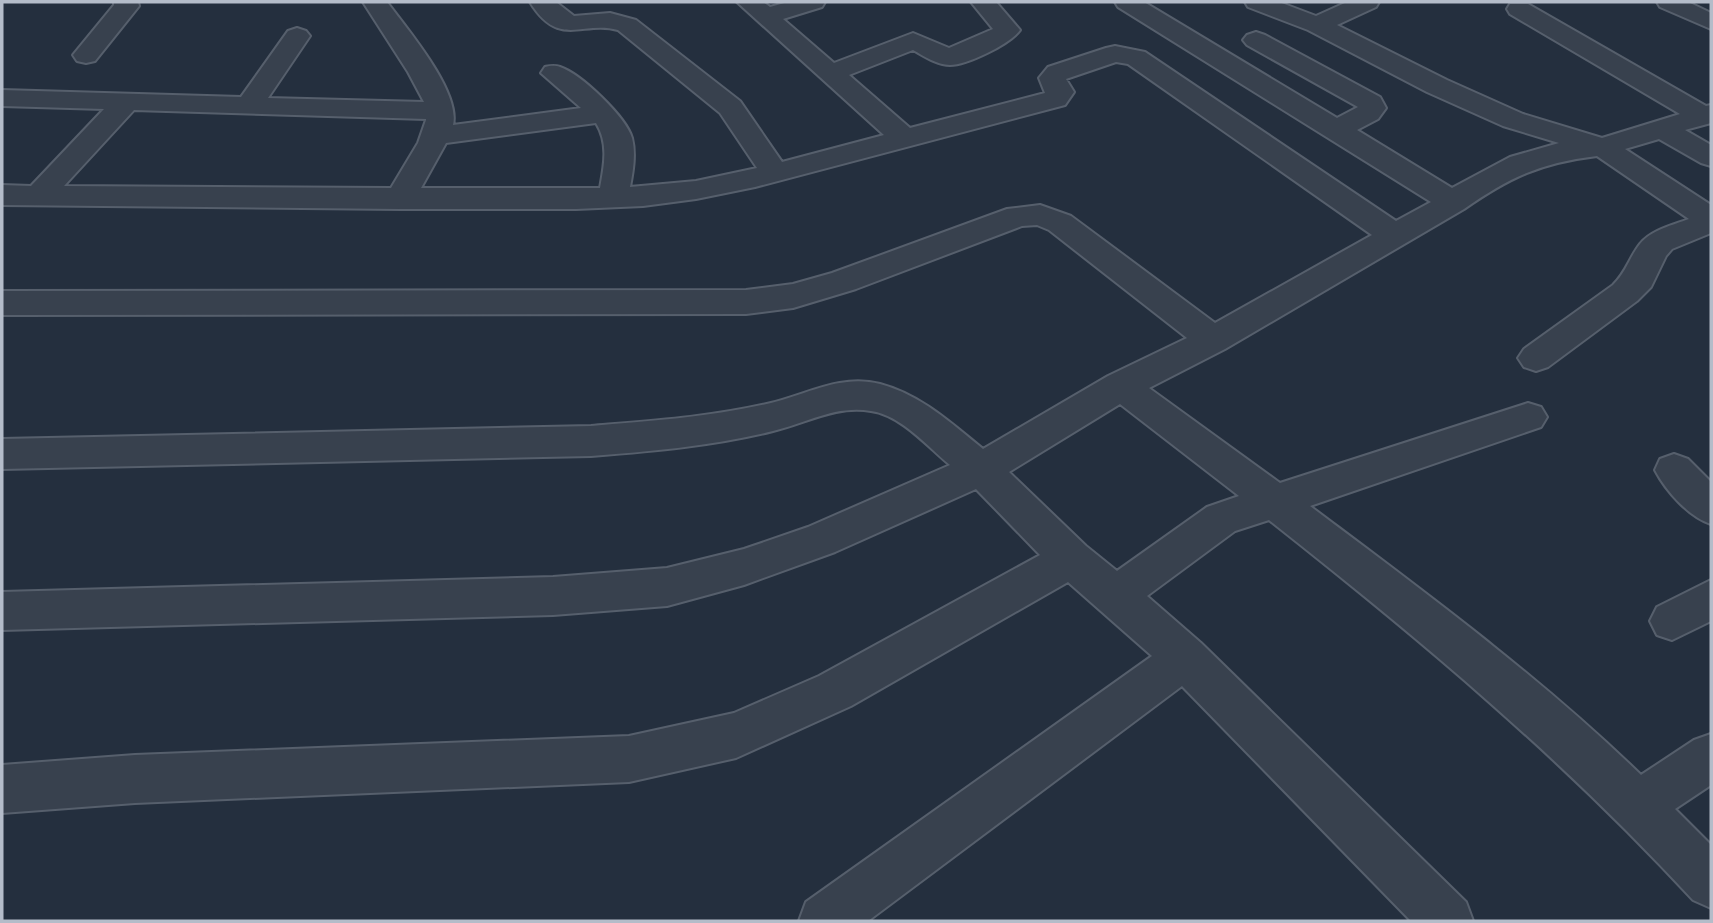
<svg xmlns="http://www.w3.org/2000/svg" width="1713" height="923" viewBox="0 0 1713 923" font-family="'Alegreya Sans',sans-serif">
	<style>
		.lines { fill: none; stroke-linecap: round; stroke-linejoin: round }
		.minor-casing { stroke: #565f6c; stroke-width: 4 }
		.minor { fill: #38414e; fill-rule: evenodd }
	</style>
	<rect width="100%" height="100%" fill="#242f3e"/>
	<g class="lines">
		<defs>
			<g id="minor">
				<path d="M114,2H138L139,6L95,61L86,63L77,61L73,55L114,5Z"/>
				<path d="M363,2H387C407,29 461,92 453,125L581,108L541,73L545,67C550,66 554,65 560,67C581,74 626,117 632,138C636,154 633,171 630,187L696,181L757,168L720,113L618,30C582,20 559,49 530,2H556L574,16L610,13L636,20L740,101L782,162L884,135L737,2H763L770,7L788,2H825L822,7L783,19L834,63L913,33L949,48L993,29L971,2H996L1020,30C1010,44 967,65 950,65C937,65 924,56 913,50L849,75L910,128L1045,93L1039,78L1048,67L1106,48L1115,46L1145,52L1396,221L1431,202L1118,7L1115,2H1144L1337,118L1358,107L1247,45L1243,40L1247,35L1256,32L1265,35L1380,97L1386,108L1378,119L1357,130L1452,188L1510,157L1559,143L1503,126L1427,92L1308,30L1248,7L1245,2H1279L1316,16L1347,2H1379L1376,7L1337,25L1447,80L1523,114L1602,138L1680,114L1510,14L1507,9L1510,4H1528L1706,106L1711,105V123L1685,130L1711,145V166L1701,163L1659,139L1625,149L1711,205V233L1672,249L1666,256L1651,287L1637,301L1548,367L1536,371L1524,367L1518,358L1524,349L1613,285C1627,271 1629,258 1640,244C1651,230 1673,225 1689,219L1597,156C1540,163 1510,177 1464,209L1225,349L1149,388L1280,483L1528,403L1541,407L1547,417L1541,427L1310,506C1423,591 1539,676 1641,775L1694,740L1711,734V785L1675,809L1711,845V908L1693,900C1562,758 1420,639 1269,520L1235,531L1147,596L1201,643L1466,902L1473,921H1411L1182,686L868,921H799L806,902L1152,656L1068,582L851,706L736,758L629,782L135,803L2,813V765L135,755L629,736L734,713L819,676L1040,555L976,489L835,552L744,585L667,606L553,615L2,630V592L553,577L667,568L744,549L808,527L950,465C928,447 901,415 871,411C835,405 807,423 773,431C713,446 652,451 591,456L2,469V439L591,426C651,421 712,417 771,403C808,394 841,374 880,384C921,395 951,423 983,449L1108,376L1187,338L1049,230L1037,225L1022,226L856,289L793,308L746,314L2,315V291L746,290L793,284L832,273L1007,209L1040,205L1071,216L1215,323L1372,235L1128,64L1116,62L1066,79L1074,92L1065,105L755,187L696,199L643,206L576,209H399L2,205V185L31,186L104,109L2,106V90L241,97L288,31L297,28L306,31L310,36L268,98L424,102L408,72ZM134,110L426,119V120L418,143L391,188L64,186ZM596,123C609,144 604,166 600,188H421L446,143ZM1120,404L1239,496L1207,507L1117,571L1086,546L1009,472Z"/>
				<path d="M1657,2H1688L1711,13V29L1660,7Z"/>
				<path d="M1674,454L1688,459L1711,482V524C1689,517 1666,491 1655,470L1660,459Z"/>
				<path d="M1711,580V621L1672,640L1657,635L1650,621L1657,607Z"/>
			</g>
		</defs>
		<use href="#minor" class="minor-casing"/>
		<use href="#minor" class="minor"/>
	</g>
	<rect width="1713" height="923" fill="none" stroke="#b4bcc9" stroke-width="7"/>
</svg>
